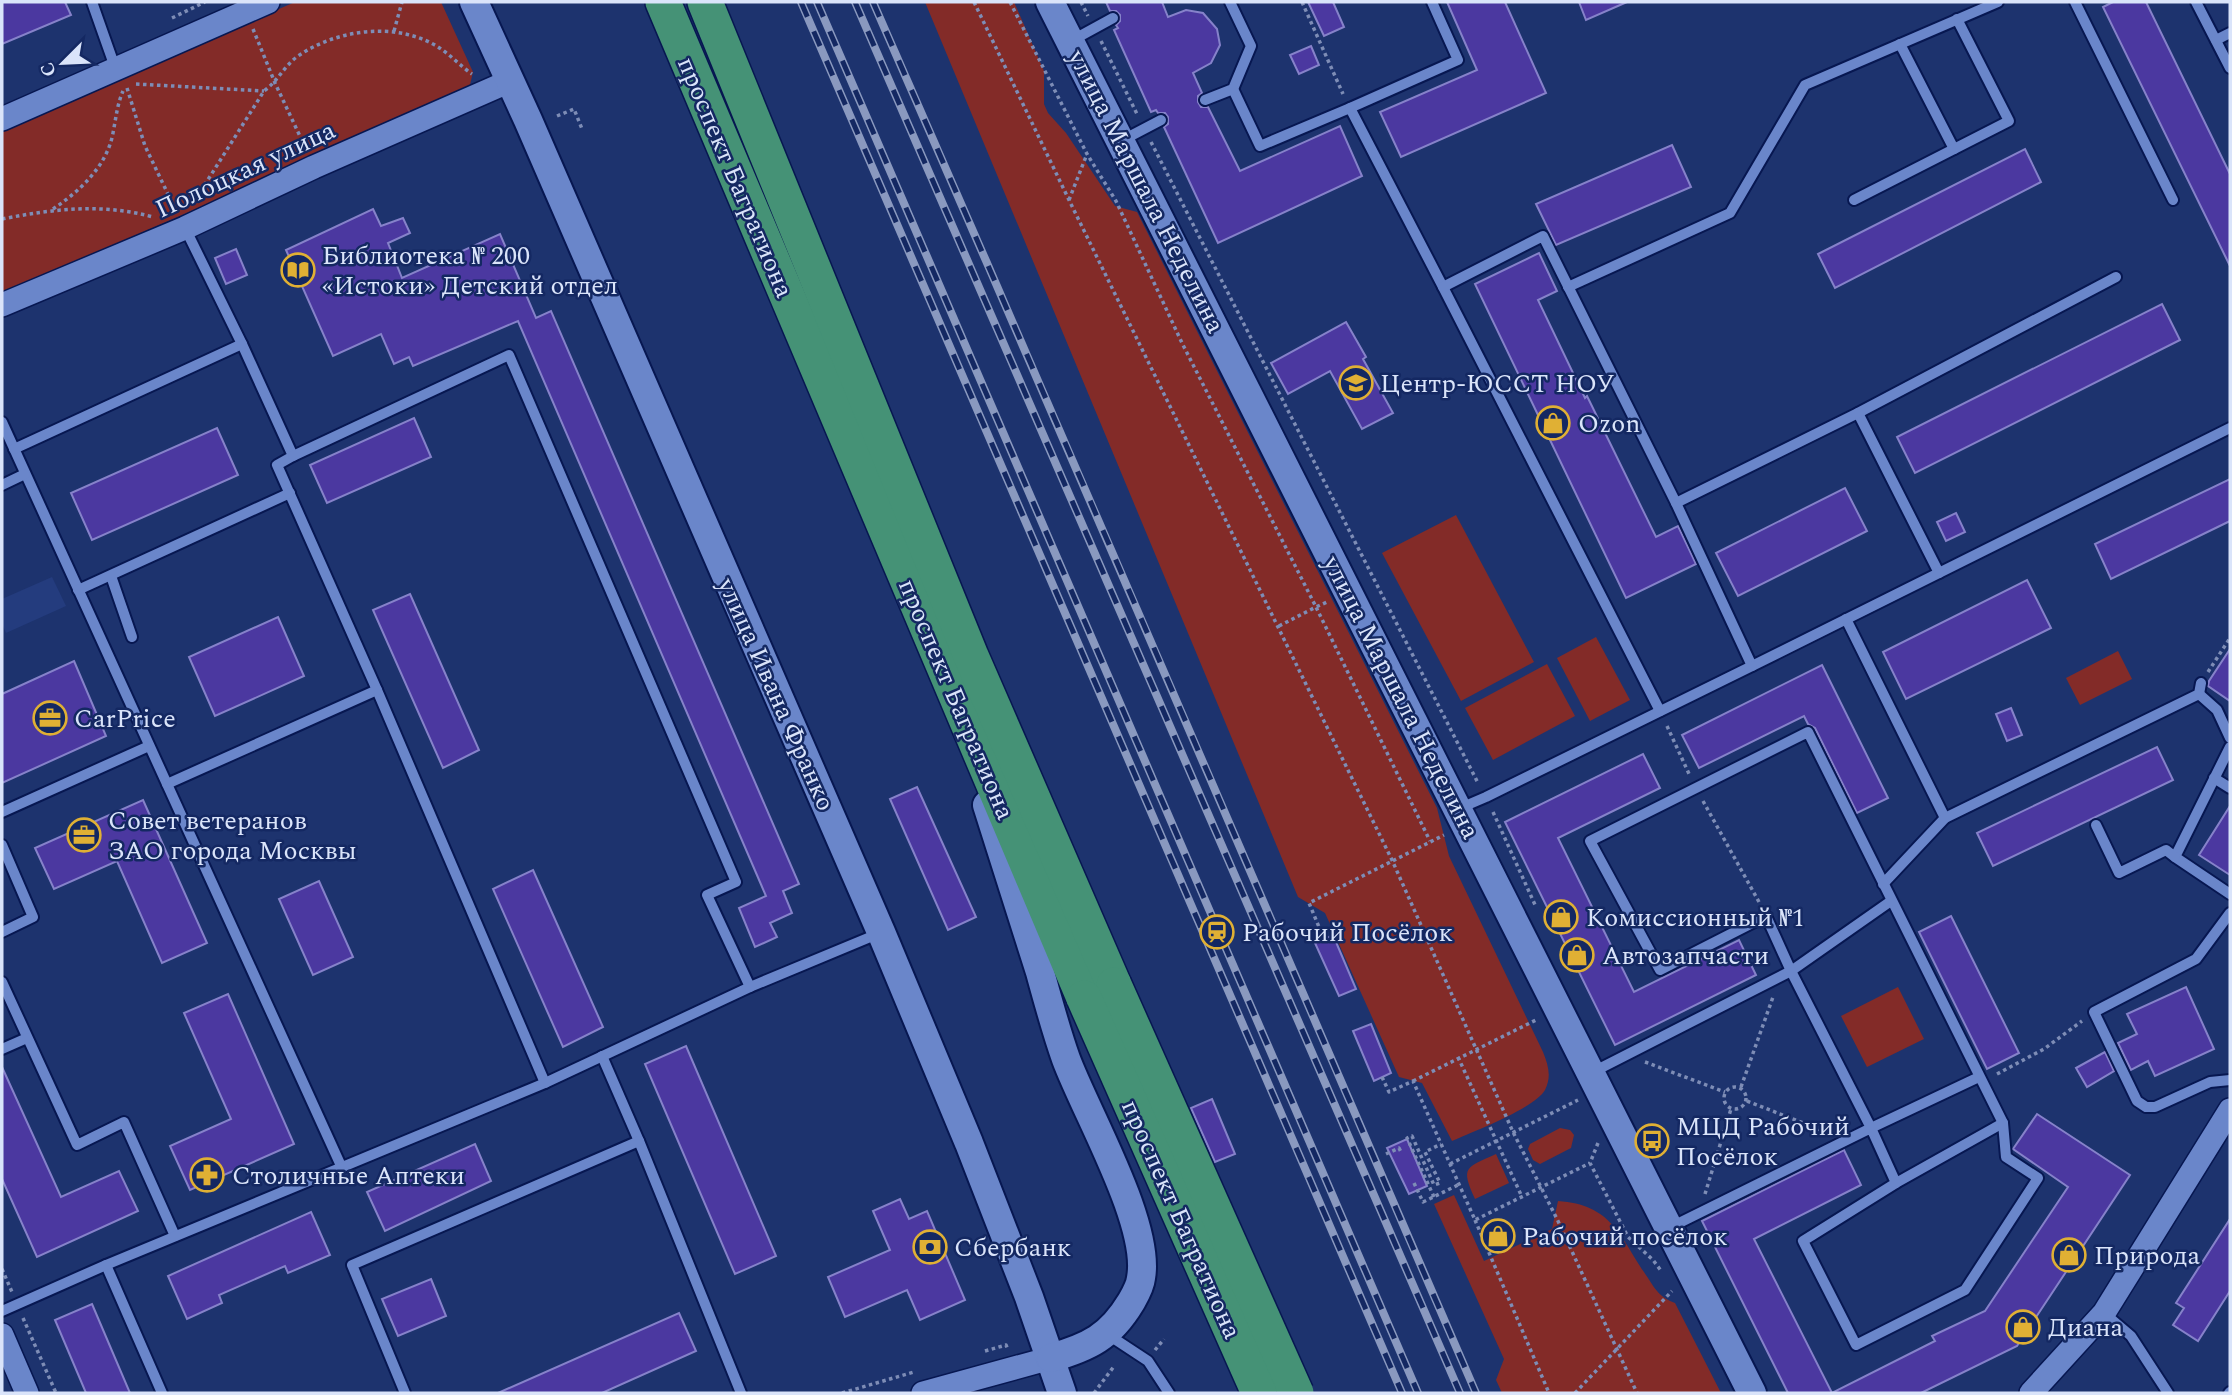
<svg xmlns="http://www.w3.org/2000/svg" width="2232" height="1395" viewBox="0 0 2232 1395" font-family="Spectral,serif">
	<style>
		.built { fill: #243c7e }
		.green { fill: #832b28 }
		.building { fill: #4b38a0; stroke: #8682ca; stroke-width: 2 }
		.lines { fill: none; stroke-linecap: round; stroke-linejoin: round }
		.service-casing { stroke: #071751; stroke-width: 14 }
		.minor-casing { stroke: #071751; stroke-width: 26 }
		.tertiary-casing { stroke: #071751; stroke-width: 32 }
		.primary-casing { stroke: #071751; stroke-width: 38 }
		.path { stroke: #7e8db6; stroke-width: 3.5; stroke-dasharray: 3.5 3.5; stroke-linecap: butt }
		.service { stroke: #6a86ca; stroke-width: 10 }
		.minor { stroke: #6a86ca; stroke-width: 23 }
		.tertiary { stroke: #6a86ca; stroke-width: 28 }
		.primary { stroke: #459276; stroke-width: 35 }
		.rail-casing { stroke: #8a99bf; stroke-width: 8 }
		.rail { stroke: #142862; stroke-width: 5; stroke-dasharray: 16; stroke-linecap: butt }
		.primary-bridge-casing { stroke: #071751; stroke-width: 38; stroke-linecap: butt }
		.primary-bridge { stroke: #459276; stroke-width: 35 }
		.labels { text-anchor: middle; stroke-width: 5; stroke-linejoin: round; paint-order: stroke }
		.street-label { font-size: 26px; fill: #dae4fa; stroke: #142862 }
		.poi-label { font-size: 26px; fill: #dae4fa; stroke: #142862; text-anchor: start }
	</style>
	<rect width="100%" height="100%" fill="#1d336e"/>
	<path class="built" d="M52,577L66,606L6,633L2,624V599Z"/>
	<g class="green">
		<path d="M295,2H441L473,72L469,89L2,294V128Z"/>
		<path d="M925,2H1014L1044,71V104L1048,113L1066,133L1115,206L1137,212L1437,808L1449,856L1543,1052C1548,1065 1552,1076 1545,1090C1535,1108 1473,1132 1452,1141L1422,1083L1399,1077L1325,913L1298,897Z"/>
		<path d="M1456,515L1534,662L1461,701L1382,553Z"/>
		<path d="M1596,637L1630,700L1590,721L1557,658Z"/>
		<path d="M2118,651L2132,679L2080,705L2066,678Z"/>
		<path d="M1547,664L1575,716L1493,760L1465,708Z"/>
		<path d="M1898,987L1924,1039L1867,1067L1841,1016Z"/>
		<path d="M1560,1128L1570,1130L1574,1135L1571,1148L1540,1164L1533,1160L1528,1149L1530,1144Z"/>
		<path d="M1496,1154L1509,1183L1475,1199C1460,1166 1466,1168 1496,1154Z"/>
		<path d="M1454,1195L1484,1261L1552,1229L1558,1201C1614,1205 1620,1238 1648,1278C1656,1291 1661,1298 1675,1303L1721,1393H1502L1496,1380L1504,1359L1434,1204Z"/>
	</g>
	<g class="building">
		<path d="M2,2H65L71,15L2,44Z"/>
		<path d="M1106,2H1162L1168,17L1186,10L1203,13L1217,29L1220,45L1211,63L1193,73L1202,93L1198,96V102L1201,107H1208L1240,171L1340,126L1362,176L1218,243L1164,127L1168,124V117L1165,113H1158L1156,110L1151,112L1114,30L1118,28L1116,25L1120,21V15L1116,11H1110Z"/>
		<path d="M1308,2H1333L1344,27L1324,36Z"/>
		<path d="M1447,2H1505L1546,93L1401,157L1380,112L1477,70Z"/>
		<path d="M1579,2H1627L1586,20Z"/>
		<path d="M2113,2H2146L2230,174V266L2103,7Z"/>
		<path d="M1311,46L1319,65L1299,74L1290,55Z"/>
		<path d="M1672,145L1691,187L1556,245L1536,204Z"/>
		<path d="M2025,149L2041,182L1835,288L1818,254Z"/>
		<path d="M373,209L381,226L403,218L410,233L388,243L402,278L500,234L536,318L551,311L799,884L783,891L792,913L770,923L777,937L755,947L739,908L766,896L518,321L413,366L409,357L394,364L381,334L333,356L286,250Z"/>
		<path d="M236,249L247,275L226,284L215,258Z"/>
		<path d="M1539,253L1557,291L1538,300L1585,398L1587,396L1656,537L1678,526L1696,564L1626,598L1475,284Z"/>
		<path d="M2162,304L2180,340L1915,473L1897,437Z"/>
		<path d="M1346,322L1366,357L1363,359L1393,413L1362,429L1330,371L1288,394L1271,363Z"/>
		<path d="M414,418L431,457L327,503L310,465Z"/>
		<path d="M217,428L238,475L92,540L71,493Z"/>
		<path d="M2230,479V521L2111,579L2095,544Z"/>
		<path d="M1845,488L1867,531L1738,596L1716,553Z"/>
		<path d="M1956,513L1965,532L1946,541L1937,522Z"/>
		<path d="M2027,580L2051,628L1906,699L1883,652Z"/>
		<path d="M410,594L479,750L443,768L373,610Z"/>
		<path d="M278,617L304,676L215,716L189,657Z"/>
		<path d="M2230,649V701L2208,686L2209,681Z"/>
		<path d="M74,661L106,736L2,783V694Z"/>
		<path d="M1822,665L1888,798L1857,813L1815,728L1808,724L1804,716L1699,768L1682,735Z"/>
		<path d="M2011,708L2022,735L2007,741L1996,714Z"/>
		<path d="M2157,747L2173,780L1993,866L1977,833Z"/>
		<path d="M1643,754L1660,788L1558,838L1634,992L1739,940L1756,975L1615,1045L1505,822Z"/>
		<path d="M917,787L976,917L948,930L890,799Z"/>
		<path d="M143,800L207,943L162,963L117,861L54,889L35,848Z"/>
		<path d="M2230,806V875L2199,855Z"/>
		<path d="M533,870L603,1027L563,1047L493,889Z"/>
		<path d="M319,881L353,957L313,975L279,899Z"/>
		<path d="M1951,916L2019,1053L1987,1069L1919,932Z"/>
		<path d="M1333,935L1356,989L1339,996L1315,943Z"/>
		<path d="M2186,987L2214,1049L2155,1076L2148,1061L2131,1070L2118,1043L2137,1034L2127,1014Z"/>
		<path d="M228,994L294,1144L190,1190L170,1146L231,1119L184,1013Z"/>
		<path d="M1371,1024L1391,1073L1374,1081L1353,1031Z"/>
		<path d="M686,1046L776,1256L735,1274L645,1064Z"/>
		<path d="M2105,1052L2114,1071L2087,1087L2076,1068Z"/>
		<path d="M2,1067L61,1197L119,1171L138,1211L37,1257L2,1179Z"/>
		<path d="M1212,1099L1235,1154L1215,1162L1191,1108Z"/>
		<path d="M2037,1114L2130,1175L2017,1346L1921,1393H1788L1702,1221L1844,1150L1861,1185L1754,1239L1832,1393L1935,1341L1932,1336L1985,1311L2068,1187L2013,1149Z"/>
		<path d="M1407,1139L1427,1186L1409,1194L1387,1148Z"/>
		<path d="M475,1144L491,1181L385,1231L367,1192Z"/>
		<path d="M900,1199L909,1219L927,1211L965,1300L920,1320L907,1290L845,1317L828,1277L890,1250L873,1211Z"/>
		<path d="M311,1212L330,1255L288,1273L285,1266L219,1295L222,1303L187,1319L168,1276Z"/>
		<path d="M2230,1219V1291L2198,1341L2173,1325L2184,1308L2176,1303Z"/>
		<path d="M431,1279L446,1316L398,1336L382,1299Z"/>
		<path d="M92,1304L130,1393H86L55,1320Z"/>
		<path d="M679,1313L696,1351L602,1393H498Z"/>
	</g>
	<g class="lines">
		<defs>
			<g id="service">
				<path d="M92,2L116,70"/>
				<path d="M2075,2L2173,200"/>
				<path d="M2196,2L2230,68"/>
				<path d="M2216,40L2230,33"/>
				<path d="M1071,41L1113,18"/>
				<path d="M1900,44L1954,149"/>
				<path d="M1233,89L1260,146L1350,108L1443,287"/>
				<path d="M1205,100L1233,89L1251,46L1230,2"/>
				<path d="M1350,108L1458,60L1432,2"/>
				<path d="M1121,141L1161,120"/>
				<path d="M1854,200L2009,121L1957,19"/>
				<path d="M185,228L242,344L293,456L277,465L377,690L545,1083"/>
				<path d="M1568,287L1730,213L1805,85L1998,2"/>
				<path d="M1858,413L1939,573"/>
				<path d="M2,422L342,1168"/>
				<path d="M14,449L242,344"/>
				<path d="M293,456L509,355L736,882L707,895L750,987"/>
				<path d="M2,485L25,474"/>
				<path d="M1676,503L1858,413L2116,277"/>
				<path d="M111,576L132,637"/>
				<path d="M78,590L290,493"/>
				<path d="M1846,619L1945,818"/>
				<path d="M2199,694L2217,710L2230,738"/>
				<path d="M1660,711L1443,287L1543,236L1676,503L1752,666L2230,428"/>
				<path d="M2230,747L2175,857L2230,894"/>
				<path d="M2214,778L2230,788"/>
				<path d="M167,784L377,690"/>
				<path d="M1458,809L1486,797L1752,666"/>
				<path d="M2,812L149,746"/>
				<path d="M2096,825L2119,873L2166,850L2175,857"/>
				<path d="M2,845L33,917L2,932"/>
				<path d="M1883,884L1945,818L2199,694L2201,683"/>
				<path d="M2230,913L2196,959L2094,1012L2137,1101L2146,1107H2155L2210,1082L2230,1080"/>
				<path d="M2,982L77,1145L124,1122L175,1236"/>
				<path d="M2,1049L27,1038"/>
				<path d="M602,1056L639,1141L741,1393"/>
				<path d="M1591,1073L1791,971L1891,901"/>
				<path d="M1896,1183L2003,1123"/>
				<path d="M1671,1227L1871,1128L1896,1183L1803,1241L1856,1345L1965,1290L2038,1178L2006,1157L2003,1123L1808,732L1590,841L1660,970L1766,916L1791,971L1871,1128L1979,1077"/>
				<path d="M106,1265L162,1393"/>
				<path d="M2,1311L106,1265L545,1083L750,987L880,933"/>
				<path d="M2104,1313L2131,1336L2168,1393"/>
				<path d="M1107,1334L1148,1361L1169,1393"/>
				<path d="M405,1393L352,1265L639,1141"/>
				<path d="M2229,1393L2230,1392"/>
			</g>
			<g id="minor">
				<path d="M2,119L268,2"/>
				<path d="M2,305L185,228L314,167L510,81"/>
				<path d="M2,1335L27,1393"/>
				<path d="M923,1393L1051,1358"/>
				<path d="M2031,1393L2104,1313L2230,1110"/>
			</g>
			<g id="tertiary">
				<path d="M474,2L528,120L881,932L969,1143L1029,1297L1062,1393"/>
				<path d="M1050,2L1752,1393"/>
				<path d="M987,805C1005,861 1022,917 1040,972C1048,1001 1056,1031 1066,1059C1086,1113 1151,1224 1141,1278C1140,1287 1135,1295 1131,1302C1110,1337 1089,1347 1051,1358"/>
			</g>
			<g id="primary">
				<path d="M663,2L1084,998"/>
				<path d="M705,2L971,656L1114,985"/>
			</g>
		</defs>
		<use href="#service" class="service-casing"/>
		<use href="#minor" class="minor-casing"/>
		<use href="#tertiary" class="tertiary-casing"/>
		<use href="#primary" class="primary-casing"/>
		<g class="path">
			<path d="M974,2L1069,200L1392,860L1513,1132L1558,1221L1637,1393"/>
			<path d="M1010,2L1087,154L1116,201L1182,343L1316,607L1327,602"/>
			<path d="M1081,2L1088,16"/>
			<path d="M1302,2L1343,94"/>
			<path d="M172,18L205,2"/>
			<path d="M253,29L275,83L305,147"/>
			<path d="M394,31L402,2"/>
			<path d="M1101,41L1138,116"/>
			<path d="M136,84L264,91"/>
			<path d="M127,88L145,146L176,211"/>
			<path d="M557,116L574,109L582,129"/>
			<path d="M1151,142L1478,783"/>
			<path d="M197,197L264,91C278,81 284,66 298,56C336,30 392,22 433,44C448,52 459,65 472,74"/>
			<path d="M1069,200L1087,154"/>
			<path d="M53,209C80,191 107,166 113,133C116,118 117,105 123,91"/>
			<path d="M2,219C53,209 102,203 153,217"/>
			<path d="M1279,626L1316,607L1430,841"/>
			<path d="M2208,672L2230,638"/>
			<path d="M1667,726L1690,776"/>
			<path d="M1703,801L1759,902"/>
			<path d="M1493,812L1536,907"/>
			<path d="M1324,939L1309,903L1444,835"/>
			<path d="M1458,1057L1522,1197"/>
			<path d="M1645,1062L1725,1092"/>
			<path d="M1997,1074L2044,1049L2082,1021"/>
			<path d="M1382,1077L1389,1092L1413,1081L1475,1220L1590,1163"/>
			<path d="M1413,1081L1536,1020"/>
			<circle cx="1735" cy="1098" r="11"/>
			<path d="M1741,1087L1773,997"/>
			<path d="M1747,1101L1826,1132"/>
			<path d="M1598,1143L1590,1163L1628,1237L1653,1260L1662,1272"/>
			<path d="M1386,1154L1399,1148L1401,1152"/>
			<path d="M1450,1164L1578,1100"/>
			<path d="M1414,1183L1423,1202L1458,1185"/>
			<path d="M1705,1194L1731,1109"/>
			<path d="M1434,1197L1407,1138L1412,1136L1434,1185L1440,1183L1425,1152L1441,1144"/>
			<path d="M1475,1220L1549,1393"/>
			<path d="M2,1269L12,1292"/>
			<path d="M23,1318L56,1393"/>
			<path d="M1155,1350L1164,1339"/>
			<path d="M985,1351L1006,1345L1008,1350"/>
			<path d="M842,1393L914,1372"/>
			<path d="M1094,1393L1115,1365"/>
			<path d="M1575,1393L1672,1291"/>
		</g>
		<use href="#service" class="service"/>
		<use href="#minor" class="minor"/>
		<use href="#tertiary" class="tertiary"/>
		<use href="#primary" class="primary"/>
		<defs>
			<g id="rail">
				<path d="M801,2L1402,1393"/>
				<path d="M817,2L1418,1393"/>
				<path d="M855,2L1460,1393"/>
				<path d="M873,2C1076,465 1275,930 1476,1393"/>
			</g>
		</defs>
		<use href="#rail" class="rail-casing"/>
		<use href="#rail" class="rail"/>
		<defs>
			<g id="primary-bridge">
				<path d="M1114,985L1296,1393"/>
				<path d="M1084,998L1259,1393"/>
			</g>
		</defs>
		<use href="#primary-bridge" class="primary-bridge-casing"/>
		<use href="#primary-bridge" class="primary-bridge"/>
	</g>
	<defs>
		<symbol id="library-ring" viewBox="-11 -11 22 22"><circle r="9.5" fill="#142862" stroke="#e0b034" stroke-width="1.5"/><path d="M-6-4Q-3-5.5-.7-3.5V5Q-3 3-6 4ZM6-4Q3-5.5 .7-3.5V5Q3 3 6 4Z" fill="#e0b034"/></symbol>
		<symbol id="school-ring" viewBox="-11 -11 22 22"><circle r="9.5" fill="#142862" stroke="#e0b034" stroke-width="1.5"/><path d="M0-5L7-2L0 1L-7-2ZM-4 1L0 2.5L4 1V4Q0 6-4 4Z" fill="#e0b034"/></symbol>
		<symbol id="shop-ring" viewBox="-11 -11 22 22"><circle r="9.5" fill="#142862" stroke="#e0b034" stroke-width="1.5"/><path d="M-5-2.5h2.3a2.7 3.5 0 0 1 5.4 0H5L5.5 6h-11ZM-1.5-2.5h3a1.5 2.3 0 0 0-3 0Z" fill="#e0b034"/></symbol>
		<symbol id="office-ring" viewBox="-11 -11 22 22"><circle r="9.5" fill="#142862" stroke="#e0b034" stroke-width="1.5"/><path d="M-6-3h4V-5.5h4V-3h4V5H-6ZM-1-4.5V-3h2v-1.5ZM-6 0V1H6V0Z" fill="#e0b034"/></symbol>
		<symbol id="station-ring" viewBox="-11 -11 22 22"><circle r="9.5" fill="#142862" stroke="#e0b034" stroke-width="1.5"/><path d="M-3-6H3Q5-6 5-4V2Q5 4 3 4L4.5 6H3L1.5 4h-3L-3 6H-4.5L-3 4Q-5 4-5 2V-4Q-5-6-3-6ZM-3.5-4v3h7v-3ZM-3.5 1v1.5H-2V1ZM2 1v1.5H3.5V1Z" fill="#e0b034"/></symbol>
		<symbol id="bus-ring" viewBox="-11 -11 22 22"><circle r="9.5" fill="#142862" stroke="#e0b034" stroke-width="1.5"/><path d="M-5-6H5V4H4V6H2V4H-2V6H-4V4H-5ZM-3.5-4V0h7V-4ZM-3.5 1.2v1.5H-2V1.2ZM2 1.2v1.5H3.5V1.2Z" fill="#e0b034"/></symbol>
		<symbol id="pharmacy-ring" viewBox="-11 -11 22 22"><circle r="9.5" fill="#142862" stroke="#e0b034" stroke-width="1.5"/><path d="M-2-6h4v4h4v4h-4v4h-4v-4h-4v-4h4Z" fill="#e0b034"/></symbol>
		<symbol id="bank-ring" viewBox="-11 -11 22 22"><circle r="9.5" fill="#142862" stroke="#e0b034" stroke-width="1.5"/><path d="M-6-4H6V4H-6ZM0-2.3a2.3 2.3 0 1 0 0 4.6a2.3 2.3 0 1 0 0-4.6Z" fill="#e0b034"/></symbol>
	</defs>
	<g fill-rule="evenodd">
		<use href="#library-ring" x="279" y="251" width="38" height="38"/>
		<use href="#school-ring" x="1337" y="364" width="38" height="38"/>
		<use href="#shop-ring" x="1534" y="404" width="38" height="38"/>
		<use href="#office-ring" x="31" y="699" width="38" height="38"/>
		<use href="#office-ring" x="65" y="816" width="38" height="38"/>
		<use href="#shop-ring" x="1542" y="898" width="38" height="38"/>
		<use href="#station-ring" x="1198" y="913" width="38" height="38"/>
		<use href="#shop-ring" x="1558" y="936" width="38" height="38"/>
		<use href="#bus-ring" x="1633" y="1122" width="38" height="38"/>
		<use href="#pharmacy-ring" x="188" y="1156" width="38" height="38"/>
		<use href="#shop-ring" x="1479" y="1217" width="38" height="38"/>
		<use href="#bank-ring" x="911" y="1228" width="38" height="38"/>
		<use href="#shop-ring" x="2050" y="1236" width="38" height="38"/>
		<use href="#shop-ring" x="2004" y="1308" width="38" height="38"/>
	</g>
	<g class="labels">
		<g class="street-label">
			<text transform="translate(245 169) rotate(-25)" y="9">Полоцкая улица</text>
			<text transform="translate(736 177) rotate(67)" y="9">проспект Багратиона</text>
			<text transform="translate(1147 191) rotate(63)" y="9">улица Маршала Неделина</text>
			<text transform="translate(777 694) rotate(66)" y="9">улица Ивана Франко</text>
			<text transform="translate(1402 697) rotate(63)" y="9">улица Маршала Неделина</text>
			<text transform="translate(957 699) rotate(67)" y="9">проспект Багратиона</text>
			<text transform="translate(1182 1219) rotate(66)" y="9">проспект Багратиона</text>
		</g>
		<g class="poi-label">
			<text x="322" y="264">Библиотека № 200<tspan x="322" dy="30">«Истоки» Детский отдел</tspan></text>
			<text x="1380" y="392">Центр-ЮССТ НОУ</text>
			<text x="1578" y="432">Ozon</text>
			<text x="74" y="727">CarPrice</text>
			<text x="108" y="829">Совет ветеранов<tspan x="108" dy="30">ЗАО города Москвы</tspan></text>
			<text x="1586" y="926">Комиссионный №1</text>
			<text x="1242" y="941">Рабочий Посёлок</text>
			<text x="1602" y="964">Автозапчасти</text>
			<text x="1676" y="1135">МЦД Рабочий<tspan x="1676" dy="30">Посёлок</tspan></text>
			<text x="232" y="1184">Столичные Аптеки</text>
			<text x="1522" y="1245">Рабочий посёлок</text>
			<text x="954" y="1256">Сбербанк</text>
			<text x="2094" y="1264">Природа</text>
			<text x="2048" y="1336">Диана</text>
		</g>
	</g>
	<rect width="2232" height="1395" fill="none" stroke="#dae4fa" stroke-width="7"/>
	<g transform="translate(63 63) rotate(246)" stroke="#142862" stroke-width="5" paint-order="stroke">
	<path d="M0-5L12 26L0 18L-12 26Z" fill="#dae4fa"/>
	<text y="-10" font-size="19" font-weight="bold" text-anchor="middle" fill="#dae4fa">С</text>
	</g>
</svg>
